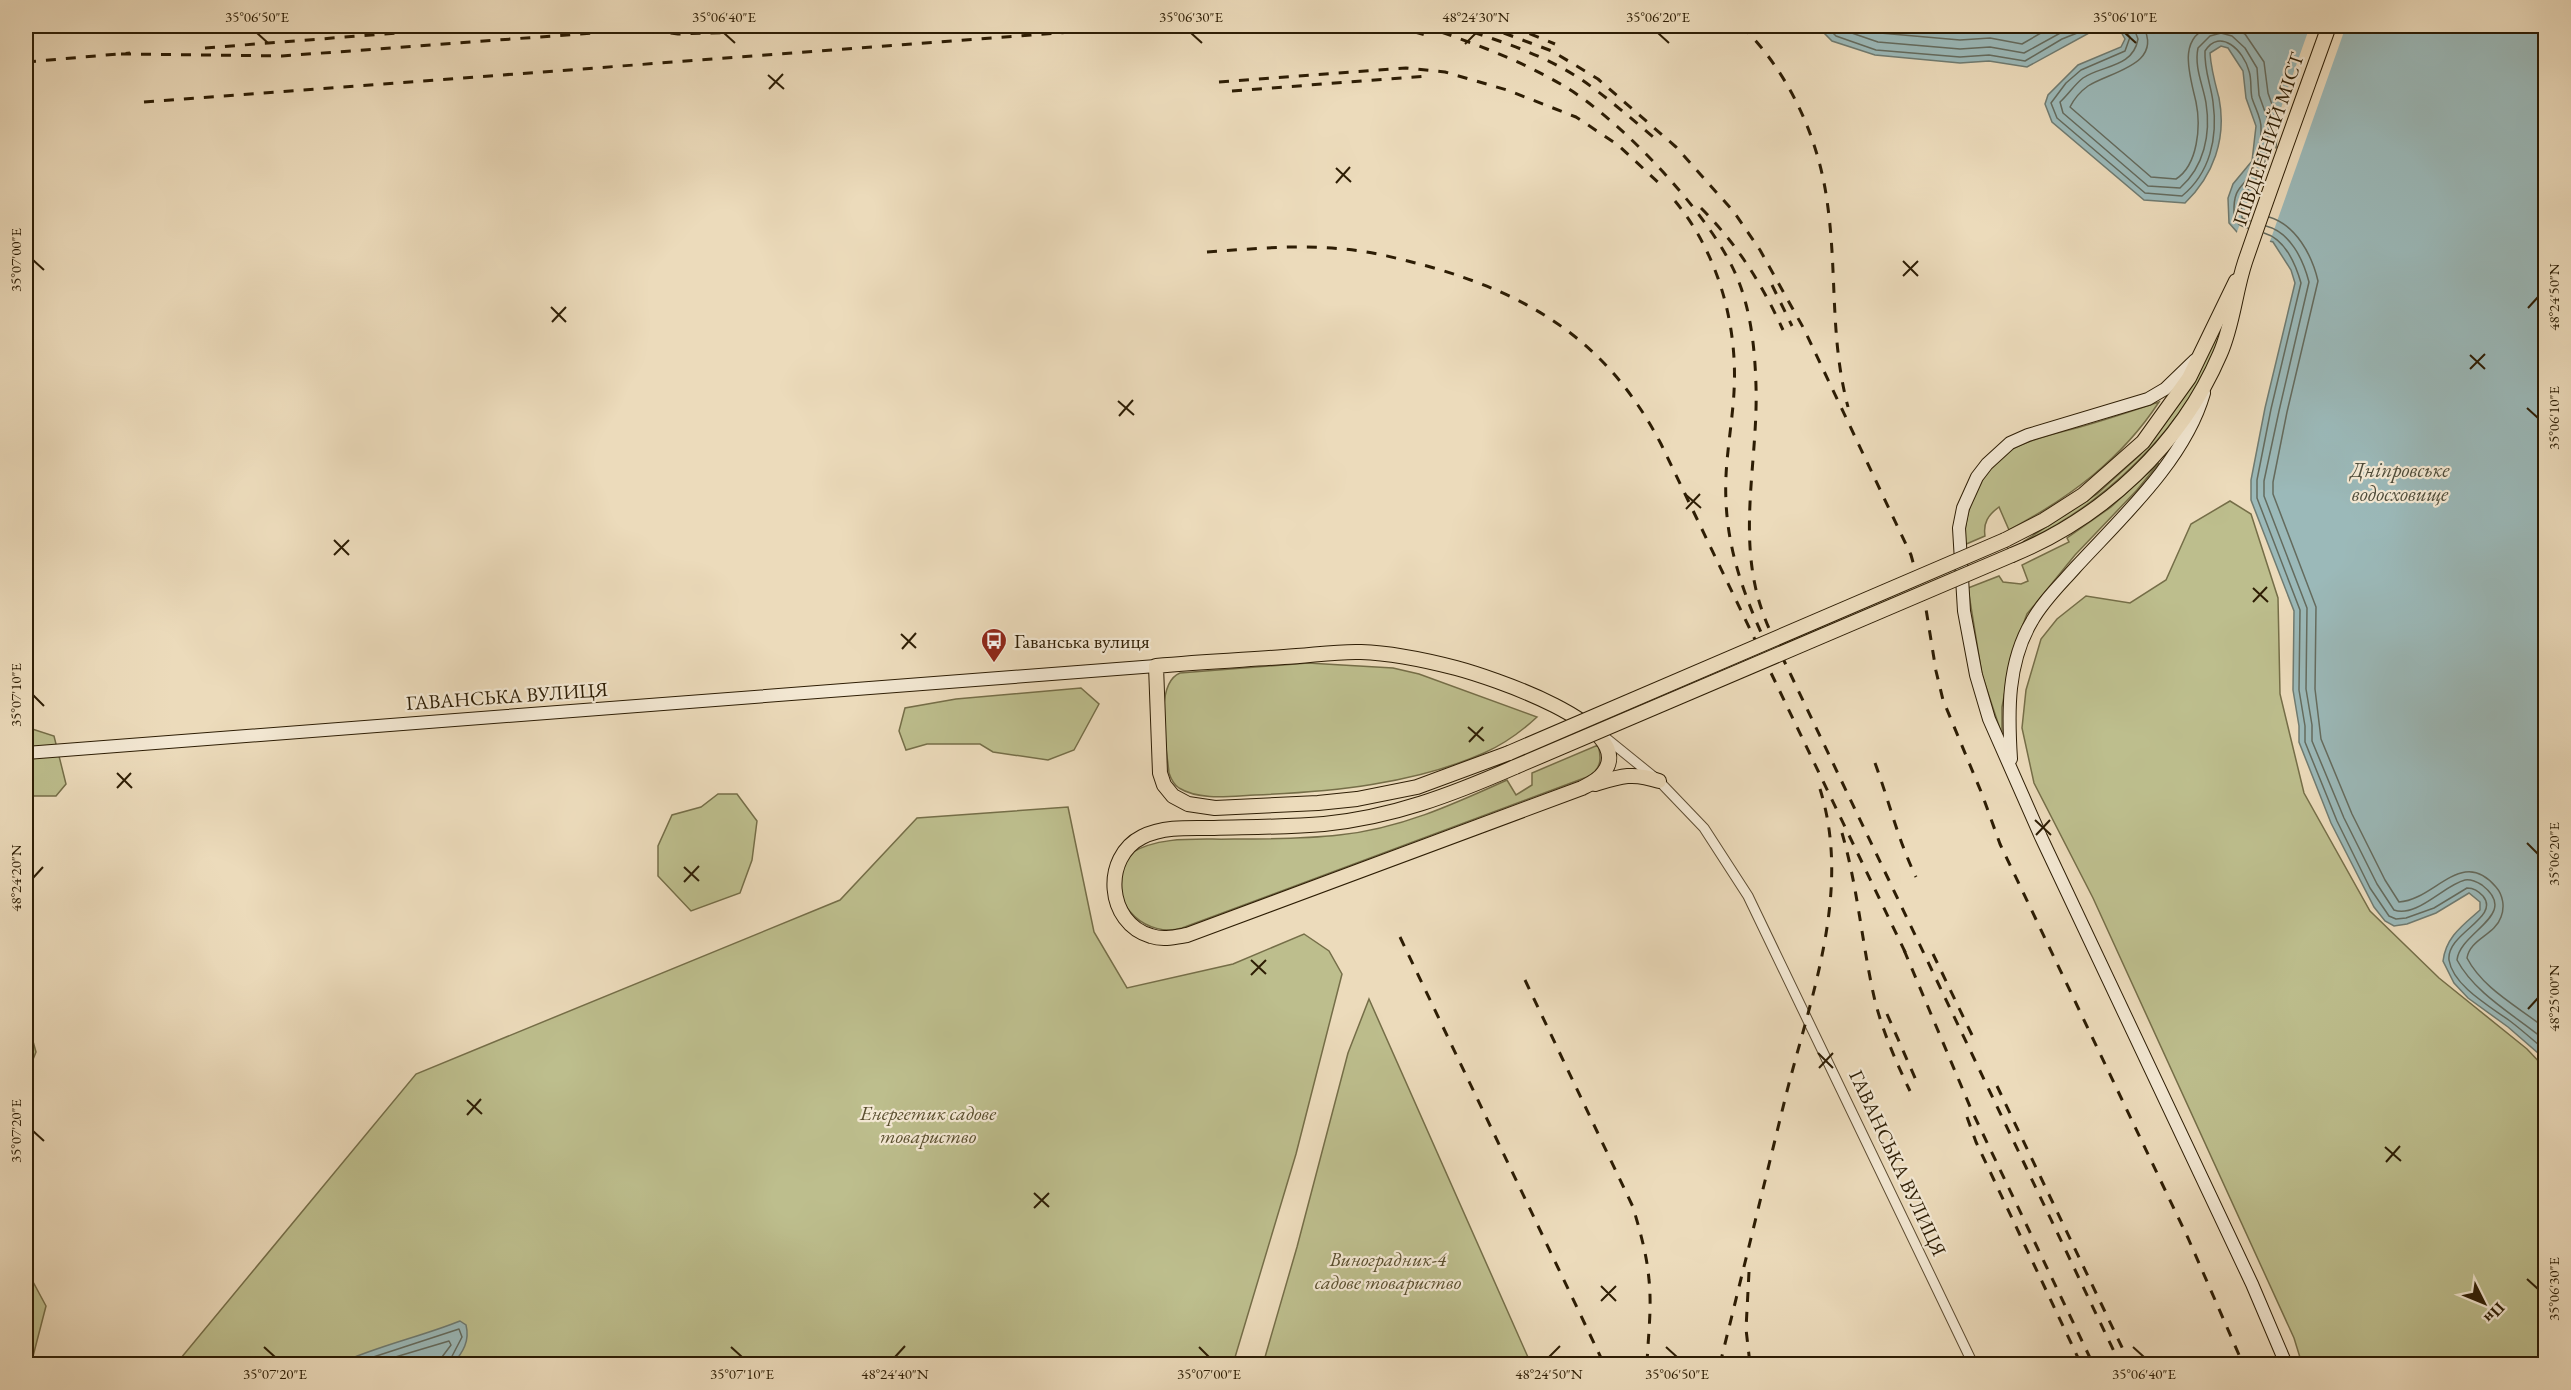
<svg xmlns="http://www.w3.org/2000/svg" width="2571" height="1390" viewBox="0 0 2571 1390" font-family="'EB Garamond',serif">
	<style>
		.green { fill: #bdbe8d; stroke: #756e48; stroke-width: 1.5 }
		.water { fill: #9bb9b9; stroke: #6f7b71; stroke-width: 1.5 }
		.pier { fill: #ecdbbb }
		.lines { fill: none; stroke-linecap: round; stroke-linejoin: round }
		.shore { stroke: #646b5e; stroke-width: 1.5 }
		.street-casing { stroke: #5d4c32; stroke-width: 11 }
		.secondary-casing { stroke: #2d1d04; stroke-width: 14 }
		.primary-casing { stroke: #2d1d04; stroke-width: 16 }
		.street { stroke: #f3e8d3; stroke-width: 9 }
		.secondary { stroke: #f3e8d3; stroke-width: 12 }
		.primary { stroke: #ecdbbb; stroke-width: 14 }
		.rail { stroke: #2d1d04; stroke-width: 3; stroke-dasharray: 10 10; stroke-linecap: butt }
		.primary-bridge-casing { stroke: #2d1d04; stroke-width: 16; stroke-linecap: butt }
		.primary-bridge { stroke: #ecdbbb; stroke-width: 14 }
		.ticks { fill: none; stroke: #2d1d04; stroke-width: 2 }
		.labels { text-anchor: middle; stroke-width: 4.5; stroke-linejoin: round; paint-order: stroke }
		.street-label { font-size: 20px; fill: #2d1d04; stroke: #f3e8d3 }
		.poi-label { font-size: 20px; fill: #2d1d04; stroke: #f3e8d3; text-anchor: start }
		.park-label { font-size: 20px; font-style: italic; fill: #584d2d; stroke: #f3e8d3 }
		.water-label { font-size: 21px; font-style: italic; fill: #4e4c3a; stroke: #f3e8d3 }
		.neatline { fill: none; stroke: #2d1d04; stroke-width: 2 }
		.ticks-label { font-size: 15px; text-anchor: middle; fill: #2d1d04 }
	</style>
	<rect width="100%" height="100%" fill="#ecdbbb"/>
	<filter id="stains"><feTurbulence type="fractalNoise" baseFrequency=".00333" numOctaves="4"/><feColorMatrix values="0 0 0 0 .2 0 0 0 0 .09 0 0 0 0 .02 0 0 0 .5 -.17"/></filter>
	<radialGradient id="worn" r=".72"><stop offset=".6" stop-color="#630" stop-opacity="0"/><stop offset="1" stop-color="#630" stop-opacity=".3"/></radialGradient>
	<g class="green">
		<path d="M2228,307C2208,406 2113,502 2023,542L2097,494L2140,455L2163,426L2193,384Z"/>
		<path d="M2159,402C2121,460 2069,498 2009,530L1999,507C1988,515 1983,523 1985,536L1964,545C1965,509 1979,466 2014,448C2034,438 2058,433 2080,427C2106,420 2132,411 2159,402Z"/>
		<path d="M2159,463L2137,490L2075,555L2027,614L2012,654L2002,707V735L1982,675L1968,588L1999,576L2003,582L2021,584L2028,581L2022,565L2069,542L2067,538L2111,507Z"/>
		<path d="M2230,501L2251,514L2278,598L2280,694L2304,793L2370,911L2439,978L2527,1049L2545,1068V1364H2302L2294,1338L2093,898L2034,783L2022,728L2026,690L2041,639L2057,619L2086,596L2130,603L2166,580L2191,524Z"/>
		<path d="M1308,663L1393,668L1419,674L1537,717C1522,731 1502,745 1484,753C1414,784 1331,792 1255,795C1232,796 1200,801 1179,788C1173,784 1171,779 1169,773C1167,749 1153,684 1180,673Z"/>
		<path d="M1081,688L1099,704L1074,750L1048,760L993,752L980,744H927L906,750L899,731L905,708L956,699Z"/>
		<path d="M26,727L54,736L66,784L56,796H26Z"/>
		<path d="M1598,745C1602,759 1601,770 1587,777L1182,928C1148,938 1110,907 1122,870C1124,864 1128,858 1131,853C1161,835 1200,840 1234,839C1269,839 1304,839 1339,835C1399,829 1452,805 1507,780L1516,795L1532,785V773Z"/>
		<path d="M718,794H737L757,821L752,860L740,893L691,911L658,876V846L672,815L701,807Z"/>
		<path d="M1068,807L1094,932L1127,988L1233,964L1304,934L1329,951L1342,974L1296,1154L1233,1364H176L416,1074L840,900L917,818Z"/>
		<path d="M1369,999L1531,1364H1263L1297,1247L1348,1053Z"/>
		<path d="M26,1016L36,1052L26,1077Z"/>
		<path d="M26,1275L32,1280L46,1306L31,1364H26Z"/>
	</g>
	<g class="water">
		<path d="M1817,26H2545V1059L2508,1027L2468,998L2454,983L2443,961C2446,937 2462,926 2480,910V902L2469,893L2436,913L2407,924L2394,926L2385,921L2374,907L2331,823L2299,742V726L2293,690L2294,611L2251,500V480L2265,408L2295,283L2291,270L2273,242L2237,232L2229,223L2228,198L2233,184L2252,161L2256,126L2246,98L2243,71L2228,48L2221,46L2210,53C2211,69 2215,83 2219,98C2227,139 2213,176 2185,203L2144,200L2052,122L2045,104L2048,95L2078,65L2121,47L2125,39L2121,32L2112,28L2089,33L2027,67L1989,61L1960,63L1875,55L1832,41Z"/>
		<path d="M460,1321L466,1325C470,1341 463,1352 453,1364L397,1363L338,1364C377,1346 420,1337 460,1321Z"/>
	</g>
	<path class="pier" d="M2310,26H2346L2269,244L2236,235Z"/>
	<g class="lines">
		<g class="shore">
			<path d="M1826,26L1836,36L1876,50L1960,57L1989,55L2025,61L2062,39L2095,26"/>
			<path d="M1836,26L1840,29L1878,42L1960,49L1990,47L2024,53L2073,26"/>
			<path d="M1857,26L1880,33L1960,40L1990,38L2022,44L2053,26"/>
			<path d="M2121,26L2130,37L2125,51L2081,70L2066,83L2051,103L2057,118L2145,193L2182,196C2210,173 2218,138 2213,102C2211,85 2204,70 2205,51C2220,27 2244,51 2249,71C2252,80 2250,89 2252,98C2255,108 2262,119 2261,129C2261,140 2261,155 2256,165C2246,188 2233,183 2234,213C2235,223 2239,226 2248,228"/>
			<path d="M2133,26L2138,39C2133,68 2102,65 2083,78C2074,85 2068,95 2060,102L2063,113L2148,186L2180,188C2204,167 2211,134 2206,103C2203,85 2194,67 2198,48L2210,36L2221,33L2232,36L2245,48L2257,68L2259,95L2269,123L2267,150L2264,168L2241,200L2242,218L2250,221"/>
			<path d="M2143,26C2164,65 2109,72 2088,86C2081,91 2074,99 2070,107L2151,177L2176,179C2198,165 2201,126 2196,102C2190,75 2176,37 2212,26"/>
			<path d="M2229,26L2245,34L2264,62L2268,93L2278,122L2276,148"/>
			<path d="M2269,217C2296,225 2312,255 2318,281L2287,412L2273,482V494L2316,607L2315,689L2321,739L2352,814L2385,880L2399,902C2435,900 2462,846 2496,887C2503,895 2505,907 2501,917C2495,935 2470,939 2467,958C2483,989 2519,1007 2546,1029"/>
			<path d="M2266,226C2290,232 2303,259 2309,282L2279,411L2264,481V496L2307,608L2306,689L2312,725V741L2344,818L2377,884L2394,910C2417,918 2444,885 2465,880C2471,879 2477,882 2482,885C2521,915 2460,931 2457,960C2475,994 2516,1016 2546,1041"/>
			<path d="M2264,233C2285,239 2295,262 2301,283L2271,409L2257,480V498L2300,610L2299,690L2305,726V742L2337,821L2370,888L2389,916L2396,919L2406,918L2434,908L2467,888C2474,888 2478,891 2483,896C2501,918 2446,933 2449,960C2453,986 2491,1007 2510,1021C2522,1030 2534,1041 2546,1051"/>
			<path d="M352,1364L459,1329L462,1337L448,1364"/>
			<path d="M372,1364L449,1341L451,1345L442,1357L441,1364"/>
		</g>
		<defs>
			<path id="street" d="M1601,734L1659,781L1704,828L1748,896L1973,1364"/>
			<g id="secondary">
				<path d="M2195,360L2165,389L2148,399L2028,435L2010,443L1987,464L1977,477L1963,508L1959,528L1964,611L1976,675L1989,719L2041,837L2252,1284L2286,1364"/>
				<path d="M26,753L1156,666"/>
				<path d="M2011,759C2008,712 2007,663 2032,621C2043,601 2060,585 2075,568C2121,518 2185,460 2204,393"/>
			</g>
			<g id="primary">
				<path d="M2005,540L2044,520L2083,495L2143,442L2189,378L2236,281"/>
				<path d="M2012,555C2103,518 2181,445 2220,354C2233,325 2235,292 2245,262C2272,183 2301,104 2329,26"/>
				<path d="M1509,753L1417,787L1357,799L1318,803L1215,808L1188,804L1173,796L1164,785L1160,773L1156,666C1199,662 1241,660 1284,657C1309,656 1336,651 1361,652C1393,653 1425,660 1456,668C1486,676 1639,725 1604,772C1599,780 1590,784 1582,788L1187,935C1175,937 1163,940 1151,936C1106,923 1102,857 1142,837C1164,826 1191,828 1214,828C1250,827 1288,827 1324,824C1393,817 1451,795 1515,767"/>
				<path d="M1595,784C1621,776 1633,772 1659,781"/>
			</g>
		</defs>
		<use href="#street" class="street-casing"/>
		<use href="#secondary" class="secondary-casing"/>
		<use href="#primary" class="primary-casing"/>
		<use href="#street" class="street"/>
		<use href="#secondary" class="secondary"/>
		<use href="#primary" class="primary"/>
		<g class="rail">
			<path d="M611,26L678,34L928,26"/>
			<path d="M1395,26L1432,37"/>
			<path d="M1423,26C1471,42 1520,60 1564,86C1621,120 1710,214 1736,275C1751,309 1755,350 1756,386C1758,453 1741,519 1755,585C1761,615 1775,642 1788,669L2120,1364"/>
			<path d="M1454,26C1497,40 1543,54 1582,80C1608,98 1633,120 1658,141"/>
			<path d="M1485,26L1552,51L1598,79L1676,147L1734,212L1760,250L1804,329L1911,555L1926,609L1936,671L1943,700L1982,794L2000,844L2188,1238L2243,1364"/>
			<path d="M1511,26L1555,44"/>
			<path d="M1742,26C1790,74 1820,140 1828,208C1837,276 1830,339 1848,407"/>
			<path d="M205,48L486,26"/>
			<path d="M121,54L282,56L620,31"/>
			<path d="M26,62L130,53"/>
			<path d="M1219,82L1406,68L1445,72L1507,90L1576,117L1618,145L1662,186"/>
			<path d="M1232,91L1427,76"/>
			<path d="M144,102L1151,26"/>
			<path d="M1675,201C1718,253 1738,325 1734,392C1732,428 1724,464 1726,501C1728,554 1746,600 1768,648"/>
			<path d="M1701,208C1737,244 1762,284 1783,330"/>
			<path d="M1207,252C1252,249 1297,244 1343,249C1371,251 1400,259 1427,266C1534,296 1609,344 1661,444L1907,956"/>
			<path d="M1772,285L1792,326"/>
			<path d="M1875,763C1889,801 1898,840 1916,877"/>
			<path d="M1842,833C1858,888 1862,945 1875,1001C1883,1032 1896,1062 1910,1091"/>
			<path d="M1400,937L1604,1364"/>
			<path d="M1904,950L1971,1109L2093,1364"/>
			<path d="M1933,954L1972,1035"/>
			<path d="M1525,980L1633,1207C1640,1231 1647,1255 1649,1280C1652,1308 1648,1337 1647,1364"/>
			<path d="M1887,1014L1919,1087"/>
			<path d="M1997,1086L2130,1364"/>
			<path d="M1967,1117L1976,1142L2081,1364"/>
			<path d="M1749,1272L1746,1329L1750,1364"/>
			<path d="M1720,1364C1742,1275 1764,1185 1786,1095C1811,996 1852,891 1820,789"/>
		</g>
		<defs>
			<g id="primary-bridge">
				<path d="M1509,753L2005,540"/>
				<path d="M1515,767L2012,555"/>
			</g>
		</defs>
		<use href="#primary-bridge" class="primary-bridge-casing"/>
		<use href="#primary-bridge" class="primary-bridge"/>
	</g>
	<path class="ticks" d="M257,33L268,43M724,33L735,43M1191,33L1202,43M1658,33L1669,43M2125,33L2136,43M1465,44L1476,33M768,75L784,89M769,89L783,74M1336,168L1351,182M1336,183L1350,167M33,260L44,270M1903,261L1918,276M1903,276L1918,261M551,307L566,322M2528,308L2538,297M552,322L566,307M2470,355L2485,369M2470,369L2485,354M1118,401L1134,415M2527,408L2538,418M1119,416L1133,400M1685,494L1701,508M1686,509L1700,494M334,540L349,555M334,555L349,540M2253,588L2268,602M2253,602L2267,587M901,634L916,648M902,649L916,633M33,695L44,706M1468,727L1484,741M1469,742L1483,727M117,773L132,788M117,788L131,773M2035,820L2051,835M2036,835L2050,820M2527,843L2538,854M684,867L699,881M33,878L43,867M684,882L699,866M1251,960L1266,974M1251,975L1266,960M2528,1009L2538,998M1818,1053L1833,1068M1819,1068L1833,1053M467,1100L482,1114M467,1115L481,1099M33,1131L44,1141M2385,1147L2401,1161M2386,1162L2400,1146M1034,1193L1049,1207M1034,1208L1049,1193M2527,1279L2538,1289M1601,1286L1616,1301M1601,1301L1616,1286M264,1347L275,1357M731,1347L742,1357M1199,1347L1209,1357M1666,1347L1677,1357M2133,1347L2144,1357M895,1357L905,1346M1549,1357L1560,1346"/>
	<defs>
		<symbol id="bus-pin" viewBox="-11 -11 22 30"><path d="M0 17L-7.5 6A9.5 9.5 0 1 1 7.5 6Z" fill="#8f2418" stroke="#f3e8d3"/><path d="M-5-6H5V4H4V6H2V4H-2V6H-4V4H-5ZM-3.5-4V0h7V-4ZM-3.5 1.2v1.5H-2V1.2ZM2 1.2v1.5H3.5V1.2Z" fill="#fff"/></symbol>
	</defs>
	<g fill-rule="evenodd">
		<use href="#bus-pin" x="979" y="626" width="30" height="40"/>
	</g>
	<g class="labels">
		<g class="street-label">
			<text transform="translate(2268 139) rotate(-71)" y="7">ПІВДЕННИЙ МІСТ</text>
			<text transform="translate(507 696) rotate(-4)" y="7">ГАВАНСЬКА ВУЛИЦЯ</text>
			<text transform="translate(1898 1163) rotate(65)" y="7">ГАВАНСЬКА ВУЛИЦЯ</text>
		</g>
		<g class="poi-label">
			<text x="1014" y="648">Гаванська вулиця</text>
		</g>
		<g class="park-label">
			<text x="928" y="1120">Енергетик садове<tspan x="928" dy="23">товариство</tspan></text>
			<text x="1388" y="1266">Виноградник-4<tspan x="1388" dy="23">садове товариство</tspan></text>
		</g>
		<g class="water-label">
			<text x="2400" y="477">Дніпровське<tspan x="2400" dy="24">водосховище</tspan></text>
		</g>
	</g>
	<rect width="2571" height="1390" fill="none" stroke="#ecdbbb" stroke-width="66"/>
	<g transform="translate(2484 1303) rotate(133)" stroke="#f3e8d3" stroke-width="4.5" paint-order="stroke">
	<path d="M0-4.5L10 22L0 15L-10 22Z" fill="#2d1d04"/>
	<text y="-9" font-size="16" font-weight="bold" text-anchor="middle" fill="#2d1d04">Пн</text>
	</g>
	<rect x="33" y="33" width="2505" height="1324" class="neatline"/>
	<g class="ticks-label">
		<text x="257" y="22">35°06'50"E</text>
		<text x="724" y="22">35°06'40"E</text>
		<text x="1191" y="22">35°06'30"E</text>
		<text x="1476" y="22">48°24'30"N</text>
		<text x="1658" y="22">35°06'20"E</text>
		<text x="2125" y="22">35°06'10"E</text>
		<text transform="translate(16 260) rotate(-90)" y="5">35°07'00"E</text>
		<text transform="translate(2554 297) rotate(-90)" y="5">48°24'50"N</text>
		<text transform="translate(2554 418) rotate(-90)" y="5">35°06'10"E</text>
		<text transform="translate(16 695) rotate(-90)" y="5">35°07'10"E</text>
		<text transform="translate(2554 854) rotate(-90)" y="5">35°06'20"E</text>
		<text transform="translate(16 878) rotate(-90)" y="5">48°24'20"N</text>
		<text transform="translate(2554 998) rotate(-90)" y="5">48°25'00"N</text>
		<text transform="translate(16 1131) rotate(-90)" y="5">35°07'20"E</text>
		<text transform="translate(2554 1289) rotate(-90)" y="5">35°06'30"E</text>
		<text x="275" y="1379">35°07'20"E</text>
		<text x="742" y="1379">35°07'10"E</text>
		<text x="895" y="1379">48°24'40"N</text>
		<text x="1209" y="1379">35°07'00"E</text>
		<text x="1549" y="1379">48°24'50"N</text>
		<text x="1677" y="1379">35°06'50"E</text>
		<text x="2144" y="1379">35°06'40"E</text>
	</g>
	<rect width="100%" height="100%" filter="url(#stains)"/>
	<rect width="100%" height="100%" fill="url(#worn)"/>
</svg>
